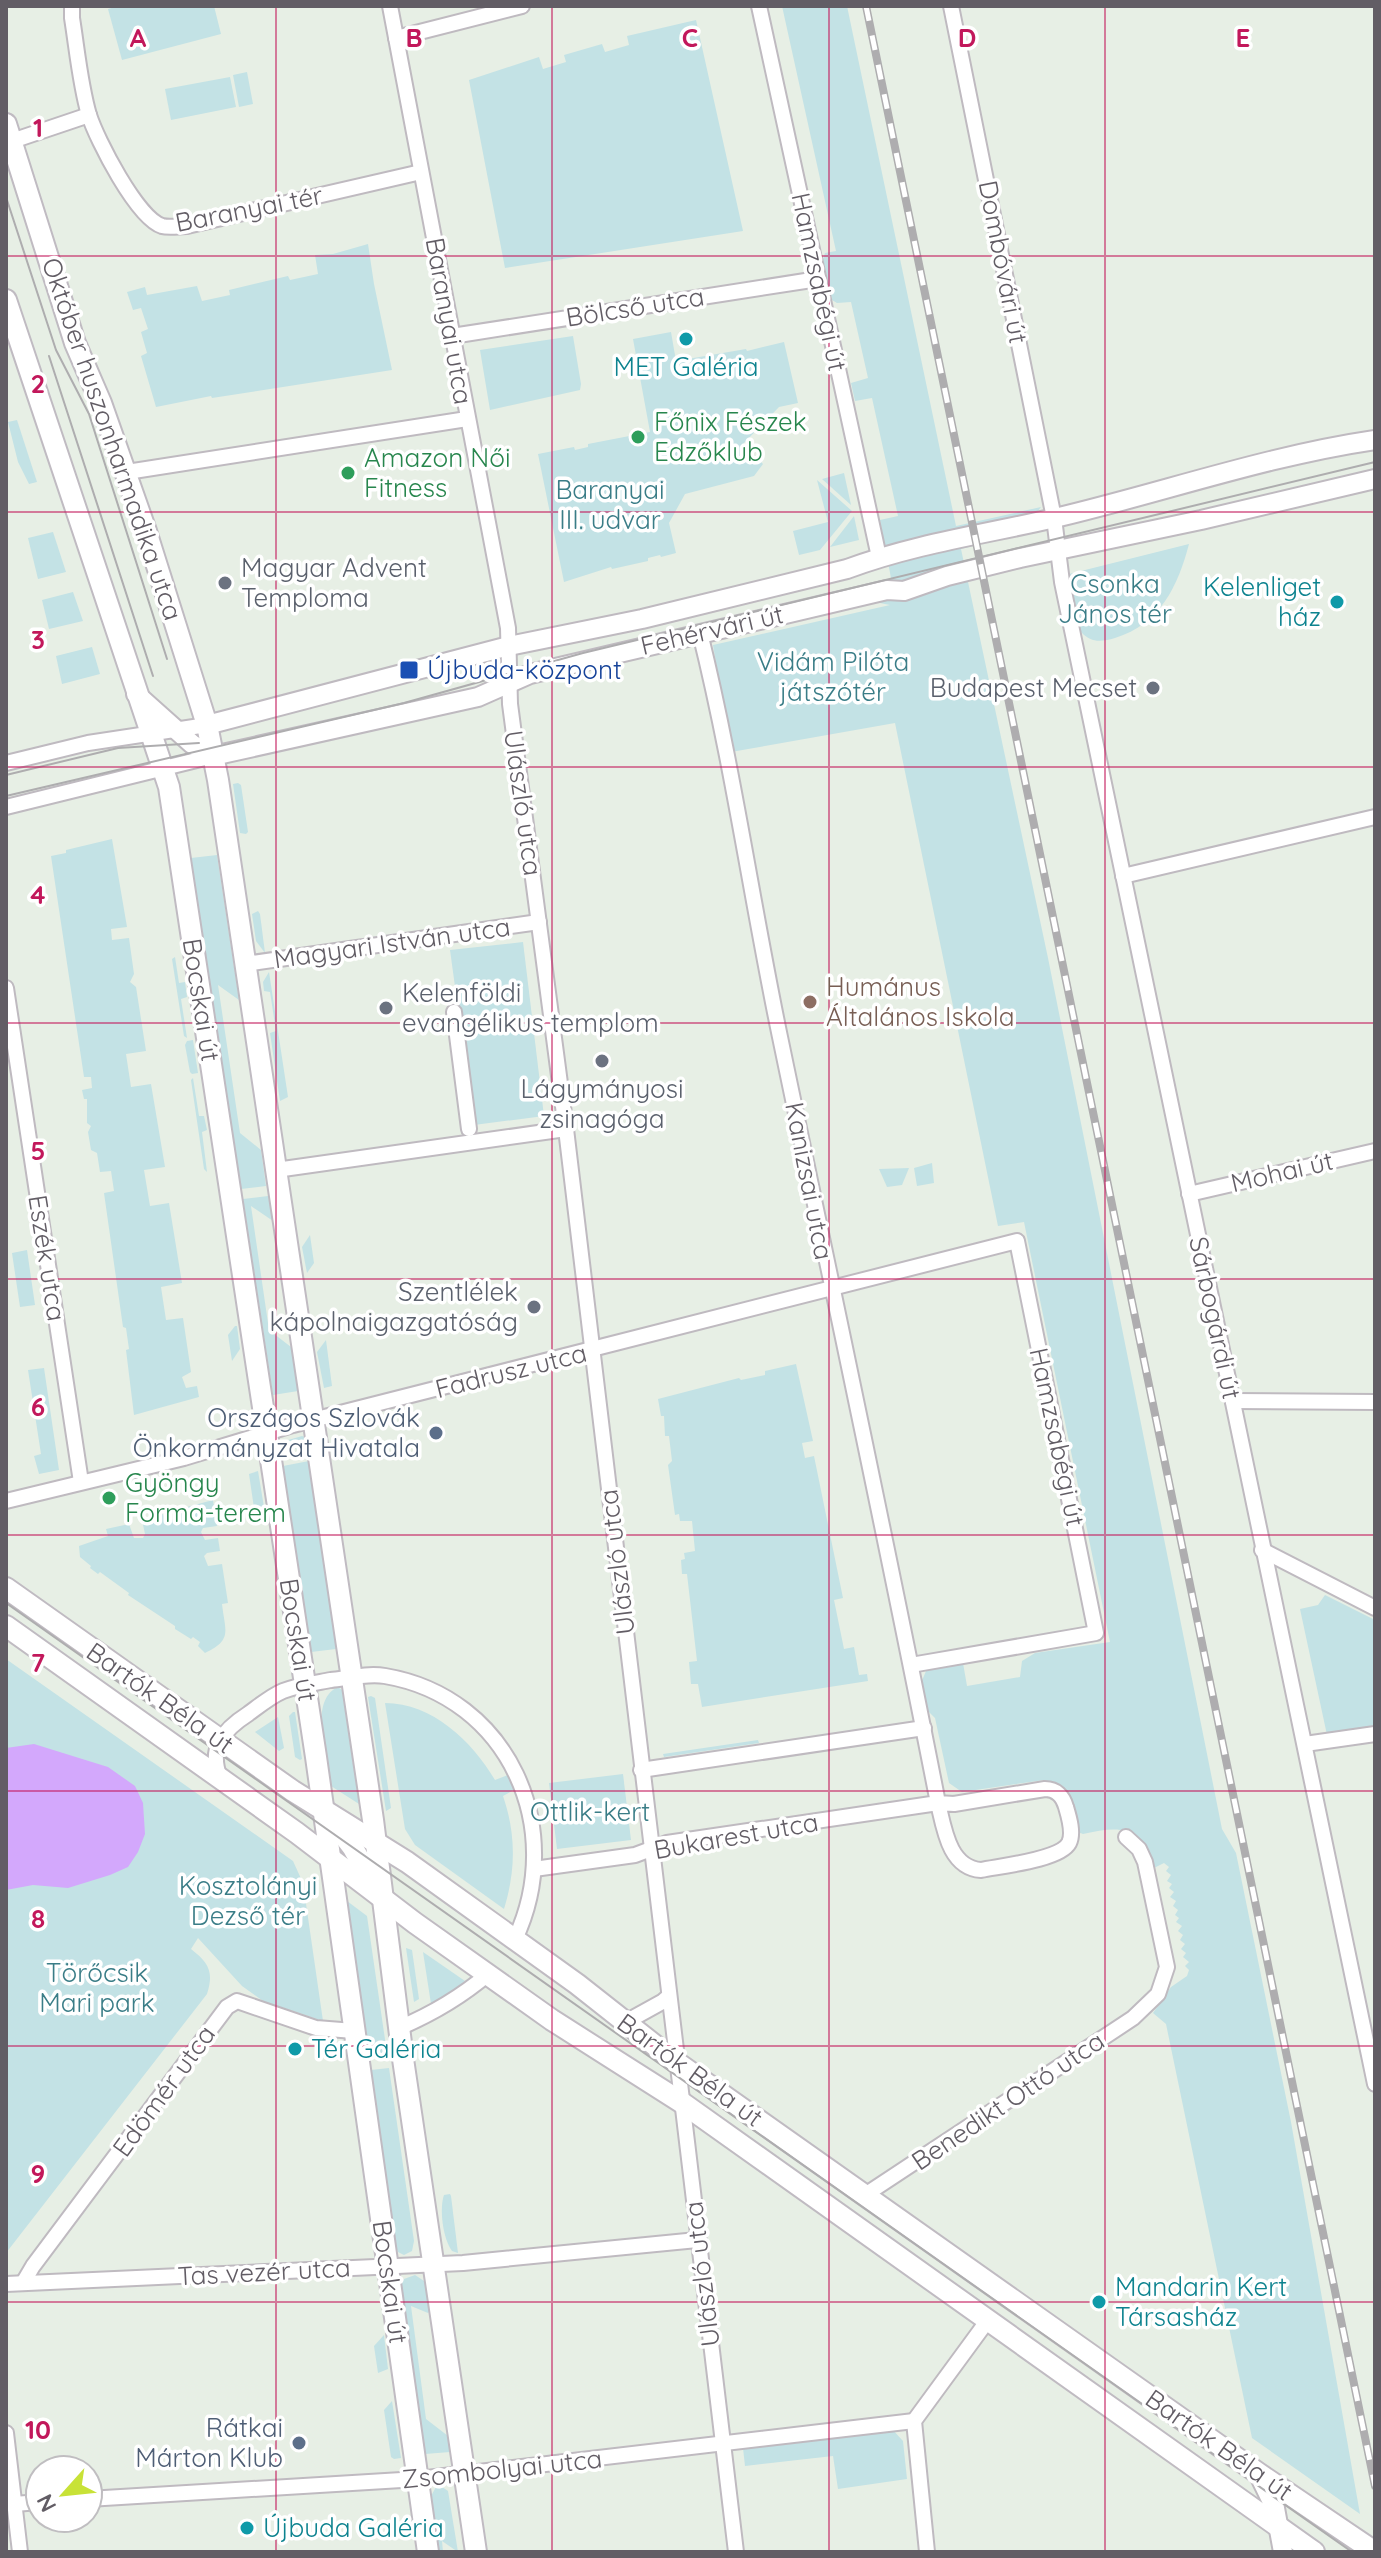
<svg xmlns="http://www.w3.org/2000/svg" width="1381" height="2558" viewBox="0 0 1381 2558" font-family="Quicksand,sans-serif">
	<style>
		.green { fill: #c3e2e5 }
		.water { fill: #d3a8fc }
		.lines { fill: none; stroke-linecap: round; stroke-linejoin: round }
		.minor-casing { stroke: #bfbac0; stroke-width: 18 }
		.tertiary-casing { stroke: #bfbac0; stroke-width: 22 }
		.secondary-casing { stroke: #c0bbc2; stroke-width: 24 }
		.minor { stroke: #fff; stroke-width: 14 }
		.tertiary { stroke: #fff; stroke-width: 18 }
		.secondary { stroke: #fff; stroke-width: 20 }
		.tram { stroke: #aeadaf; stroke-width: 2 }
		.rail-casing { stroke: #aeadaf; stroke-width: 8 }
		.rail { stroke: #fff; stroke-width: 5; stroke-dasharray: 15; stroke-linecap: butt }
		.grid { fill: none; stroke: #c2185b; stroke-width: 2; stroke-opacity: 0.55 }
		.culture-dot { fill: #0f9aa8; stroke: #fff; stroke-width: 3 }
		.leisure-dot { fill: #2e9e5b; stroke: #fff; stroke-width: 3 }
		.worship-dot { fill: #6b7280; stroke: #fff; stroke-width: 3 }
		.transit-dot { fill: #1a4fb4; stroke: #fff; stroke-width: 3 }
		.education-dot { fill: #8d6e63; stroke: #fff; stroke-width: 3 }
		.service-dot { fill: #5c6f8a; stroke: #fff; stroke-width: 3 }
		.labels { text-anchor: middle; stroke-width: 7; stroke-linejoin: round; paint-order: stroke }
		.street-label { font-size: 26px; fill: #625d65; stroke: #fff }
		.culture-label { font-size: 26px; fill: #0d838f; stroke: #fff; text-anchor: start }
		.leisure-label { font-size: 26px; fill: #27864d; stroke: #fff; text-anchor: start }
		.park-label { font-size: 26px; fill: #3a7d87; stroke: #fff }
		.worship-label { font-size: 26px; fill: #5b616d; stroke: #fff; text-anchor: start }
		.transit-label { font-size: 26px; fill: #164399; stroke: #fff; text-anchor: start }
		.education-label { font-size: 26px; fill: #785e54; stroke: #fff; text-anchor: start }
		.service-label { font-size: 26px; fill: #4e5e75; stroke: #fff; text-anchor: end }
		.grid-label { font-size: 26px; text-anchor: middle; font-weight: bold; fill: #c2185b; stroke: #fff; stroke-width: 7; stroke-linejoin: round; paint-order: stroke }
	</style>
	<rect width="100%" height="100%" fill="#e7efe5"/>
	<g class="green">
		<path d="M119,6H214L221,34L122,60L108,9Z"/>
		<path d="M782,6H847L956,526L1041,507L1021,534L961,549L1048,958L1222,1829L1236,1853L1291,2122L1360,2514L1252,2438L1166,2024L1153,2013L1171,1987L1187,1976L1189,1970L1185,1966L1189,1962L1183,1957L1186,1953L1181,1949L1185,1944L1180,1940L1183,1935L1178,1931L1182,1926L1176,1922L1179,1918L1175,1915L1178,1910L1173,1906L1176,1901L1170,1897L1174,1892L1169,1888L1172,1884L1167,1881L1171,1875L1166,1871L1169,1867L1164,1863L1154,1868C1143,1826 1121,1825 1083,1834L1078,1832C1075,1807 1071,1786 1044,1780L962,1792L949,1783L935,1718L926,1709L921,1683L926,1671L963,1663L967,1686L1020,1677L1022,1661L1035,1653L1110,1642L1024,1222L998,1226L895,723L731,752L713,645L890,605L865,600L894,594L880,520L898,516L872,398L855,401L851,383L868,378L851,302L837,303L832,300L823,259L825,253L836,251Z"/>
		<path d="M696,20L743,231L505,268L469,80L539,57L543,69L566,62L564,55L602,44L605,52L629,45L627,36Z"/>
		<path d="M247,72L253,104L239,107L233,75Z"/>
		<path d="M230,77L236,107L171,120L165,89Z"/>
		<path d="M368,244L374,284L392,370L212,398L211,396L156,407L141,356L147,353L141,332L148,329L141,308L133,310L127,292L145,287L147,295L197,286L202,301L230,295L229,290L288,276L290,280L318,274L315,255L333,254Z"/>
		<path d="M671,332L676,361L746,349L747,351L784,342L798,403L779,407L743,444L763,464L754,476L685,494L669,523L676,553L661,557L660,555L648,558V561L612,569L611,567L564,582L538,454L574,447L575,450L588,447V444L650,432L633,339Z"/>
		<path d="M573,336L581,384L580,390L490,410L480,350Z"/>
		<path d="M17,420L37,482L29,484L18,462L8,422Z"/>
		<path d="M844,473L851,505L822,479Z"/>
		<path d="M817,480L852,511L820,550L799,555L793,531L828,522Z"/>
		<path d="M854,516L859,540L830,547Z"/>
		<path d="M53,532L66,572L38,579L28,538Z"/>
		<path d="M1189,544C1178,586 1160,624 1115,638C1101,642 1091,643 1081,632L1069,574Z"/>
		<path d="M73,592L83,621L49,629L42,600Z"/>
		<path d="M92,647L100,674L62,684L56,656Z"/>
		<path d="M238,783L241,785L248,832L246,834L240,833L233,784Z"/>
		<path d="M112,839L127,927L111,929L112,940L129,938L134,974L130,982L136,987L146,1051L126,1054L131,1087L151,1084L165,1167L144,1170L150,1206L169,1203L182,1283L161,1287L166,1320L183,1318L191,1372L182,1377L186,1388L197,1386L199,1397L134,1415L126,1350L129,1349L126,1328L123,1327L104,1193L114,1191L111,1171L100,1172L97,1153L91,1150L88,1132L91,1126L87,1123V1099H84L82,1090L92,1088L91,1077H84L51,856L66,853V850Z"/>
		<path d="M217,855L239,1000L218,985L240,1133L261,1150L266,1186L241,1189L191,858Z"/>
		<path d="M258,911L260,914L265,953L256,941L252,914Z"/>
		<path d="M523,942L544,1116L474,1125L450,950Z"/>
		<path d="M175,957L179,983L185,982L187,997L181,999L187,1038L184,1036L172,959Z"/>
		<path d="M269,972L288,1097L280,1101L270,1033L276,1031L270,992L264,991L263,982Z"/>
		<path d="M193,1040L198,1073L192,1074L190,1072L185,1045L187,1041Z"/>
		<path d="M193,1078L199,1116H204L207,1130L202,1132L207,1172L204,1169L191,1080Z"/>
		<path d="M932,1163L934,1183L917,1186L914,1168Z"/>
		<path d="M909,1168L902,1185L887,1187L879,1169Z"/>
		<path d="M268,1196L273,1221L251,1206L269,1330L291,1347L298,1391L273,1395L243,1199Z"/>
		<path d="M310,1235L314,1263L307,1273L302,1247Z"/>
		<path d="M27,1250L35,1305L20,1307L12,1253Z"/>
		<path d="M235,1326H237L240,1349L232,1361L228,1335Z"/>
		<path d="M326,1340L332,1386L324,1388L317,1352Z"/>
		<path d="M796,1364L813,1441L802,1443L805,1458L814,1456L843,1598L834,1600L844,1649L854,1647L859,1675L867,1674L868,1681L702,1707L698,1684H691L689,1662L697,1661L687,1574H682L681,1560L685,1559L684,1553L695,1551L692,1521H680L679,1514L675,1515L668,1465L672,1461L669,1436H665L664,1416H661L658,1399L739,1378L741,1380L765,1375V1371Z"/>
		<path d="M44,1368L59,1470L39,1474L34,1456L41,1454L28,1370Z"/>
		<path d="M302,1436L305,1437L306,1447L281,1451L285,1441Z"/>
		<path d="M309,1461L336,1649L311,1652L283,1466Z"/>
		<path d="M258,1471L265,1513L255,1515L249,1474Z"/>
		<path d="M213,1500L217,1526L203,1528L201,1532L205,1540L218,1538L220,1551L207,1553L204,1556L208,1566L222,1564L228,1603L222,1604C225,1631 233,1640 205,1653L198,1646L200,1642L193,1637L191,1639L175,1629V1626L128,1595L129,1593L100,1572L98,1574L90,1568L91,1566L80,1557L79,1546L108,1536L106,1529L129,1524L134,1538H143L145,1534L142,1520L163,1514L166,1521L178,1518L176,1510Z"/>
		<path d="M1325,1595L1375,1620V1726L1327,1735L1300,1609L1318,1605Z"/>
		<path d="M6,1659L293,1861L303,1883L323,2021L263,2001L242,1986L198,1938L191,1949C209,1963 214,1972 207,1994L6,2253Z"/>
		<path d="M338,1687L342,1690L359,1804L331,1786C327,1759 308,1700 338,1687Z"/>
		<path d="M371,1696L375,1698L391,1808L386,1811L368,1697Z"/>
		<path d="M385,1703C432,1703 472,1741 495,1780L508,1775L514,1790L503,1796C516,1834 516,1870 504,1909L415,1845L405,1829Z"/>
		<path d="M293,1712H295L302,1759L300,1760L295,1757L289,1716Z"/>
		<path d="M278,1717L284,1748L279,1751L255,1732Z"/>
		<path d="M758,1740L759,1743L664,1757L663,1754Z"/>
		<path d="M623,1774L631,1840L557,1849L549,1783Z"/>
		<path d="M347,1901L367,1916L387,2053L369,2056Z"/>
		<path d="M406,1948L412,1950L419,1999L414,2002Z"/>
		<path d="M423,1952L465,1981L451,1993L431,2004Z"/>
		<path d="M389,2068L414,2241L412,2251L404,2255L398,2252L395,2246L371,2070Z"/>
		<path d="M450,2194L451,2196L458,2253L452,2251C443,2239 439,2209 444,2195Z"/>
		<path d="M415,2275L427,2283L431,2309L428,2313L411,2306L426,2419L448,2436L450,2452L425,2454L401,2285L404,2279Z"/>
		<path d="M384,2335L388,2369L378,2373L374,2346Z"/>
		<path d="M392,2401L401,2458L394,2459L391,2457L384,2410Z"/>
		<path d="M892,2429L903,2441L907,2479L838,2489L833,2456L745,2466L743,2448Z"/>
		<path d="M436,2487H442L448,2491L458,2552L442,2541L443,2552H438L431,2496Z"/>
	</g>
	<path class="water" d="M34,1744L108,1767L135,1786L143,1803L145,1834L138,1852L128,1867L110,1875L68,1888L33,1885L6,1890V1748Z"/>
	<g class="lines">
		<defs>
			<g id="minor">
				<path d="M72,6V18C77,49 80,84 89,115C97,140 137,218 162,226C169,228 179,226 187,226L421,172"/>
				<path d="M390,6L508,628L510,704L566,1129L736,2552"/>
				<path d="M759,6L879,557"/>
				<path d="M951,6L1054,518L1062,582L1375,2084"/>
				<path d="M396,38L522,6"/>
				<path d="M6,143L89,115"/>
				<path d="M452,336L818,279"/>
				<path d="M127,472L467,419"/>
				<path d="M6,763L88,743L207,725"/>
				<path d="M6,807L213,756"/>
				<path d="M1123,876L1375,817"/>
				<path d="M245,964L539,922"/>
				<path d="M6,988L81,1482"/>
				<path d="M454,1012L469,1129"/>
				<path d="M276,1170L566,1129"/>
				<path d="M1189,1194L1375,1151"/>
				<path d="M1233,1401L1375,1402"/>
				<path d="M6,1501L184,1458L293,1425L1017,1241L1096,1633L911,1665"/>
				<path d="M1262,1550L1375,1608"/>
				<path d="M1305,1744L1375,1734"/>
				<path d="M641,1770L924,1728"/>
				<path d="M220,1778C208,1748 223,1730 248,1714C259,1706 271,1696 283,1691C298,1685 315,1683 331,1680C348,1678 368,1673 385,1676C509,1697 567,1829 515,1939"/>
				<path d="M534,1869L635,1855L667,1843L938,1803L954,1804L1045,1789C1056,1789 1063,1796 1066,1807C1069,1817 1074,1833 1069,1843C1060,1860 1000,1866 981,1870C949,1868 944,1828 938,1803C888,1547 833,1292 780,1037C752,903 733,766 700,633"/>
				<path d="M624,2023L662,2002L669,1996"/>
				<path d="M399,2028C432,2014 461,1997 488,1974"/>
				<path d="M865,2195L1133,2018L1158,1994L1167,1967L1145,1862L1139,1849L1126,1837"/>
				<path d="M23,2283L33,2266L227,2007L237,2001L316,2028L354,2031"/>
				<path d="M6,2284L463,2263L697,2240"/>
				<path d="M6,2433L20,2552"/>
				<path d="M88,2499L418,2479L914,2421"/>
				<path d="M14,2504L40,2502"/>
				<path d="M927,2552L914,2421L988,2320"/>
			</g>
			<g id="tertiary">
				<path d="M136,694L192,744L213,756L478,697L530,674L887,590L904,591L947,576L1020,558L1201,520L1375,479"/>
				<path d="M207,725L509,646L642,619L847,569C914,544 985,534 1055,518C1161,493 1266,456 1375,440"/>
				<path d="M1258,2473L1275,2508L1283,2552"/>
			</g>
			<g id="secondary">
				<path d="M6,124L75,343L101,403L146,531L207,725L218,780L373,1820L403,2059L476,2552"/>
				<path d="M6,300L169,787L316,1757L428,2552"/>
				<path d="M6,1588L293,1791L407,1862L577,1984L676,2062L1258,2473L1369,2548L1375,2549"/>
				<path d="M6,1626L297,1833L415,1923L552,2020L681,2102L1314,2552"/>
				<path d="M334,1823L353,1848L375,1887"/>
			</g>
		</defs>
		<use href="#minor" class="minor-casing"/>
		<use href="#tertiary" class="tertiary-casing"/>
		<use href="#secondary" class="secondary-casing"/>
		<use href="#minor" class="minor"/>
		<use href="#tertiary" class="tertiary"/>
		<use href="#secondary" class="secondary"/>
		<g class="tram">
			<path d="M6,197L56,350L89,414L167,659"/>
			<path d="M49,356L153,676"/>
			<path d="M6,775L118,748L199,743"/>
			<path d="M6,796L404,703L583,653L1375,462"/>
			<path d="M6,1603L1352,2552"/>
		</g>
		<defs>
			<path id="rail" d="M866,6L1375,2486"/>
		</defs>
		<use href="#rail" class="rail-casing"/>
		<use href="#rail" class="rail"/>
	</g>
	<path class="grid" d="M276,6V2552M552,6V2552M829,6V2552M1105,6V2552M6,256H1375M6,512H1375M6,767H1375M6,1023H1375M6,1279H1375M6,1535H1375M6,1791H1375M6,2046H1375M6,2302H1375"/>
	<g class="culture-dot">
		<circle cx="686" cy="339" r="8"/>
		<circle cx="1337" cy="602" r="8"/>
		<circle cx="295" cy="2049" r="8"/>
		<circle cx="1099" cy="2302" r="8"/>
		<circle cx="247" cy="2528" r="8"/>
	</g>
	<g class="leisure-dot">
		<circle cx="638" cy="437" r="8"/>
		<circle cx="348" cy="473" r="8"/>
		<circle cx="109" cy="1498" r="8"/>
	</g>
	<g class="worship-dot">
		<circle cx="225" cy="583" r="8"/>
		<circle cx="1153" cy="688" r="8"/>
		<circle cx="386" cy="1008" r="8"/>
		<circle cx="602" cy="1061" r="8"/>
		<circle cx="534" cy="1307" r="8"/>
	</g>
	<rect class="transit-dot" x="399" y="660" width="20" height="20" rx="4"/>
	<circle class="education-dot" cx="810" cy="1002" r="8"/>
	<g class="service-dot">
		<circle cx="436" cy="1433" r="8"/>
		<circle cx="299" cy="2443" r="8"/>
	</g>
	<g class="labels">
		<g class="street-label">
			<text transform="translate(249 209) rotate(-11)" y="9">Baranyai tér</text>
			<text transform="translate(1003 262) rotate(79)" y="9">Dombóvári út</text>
			<text transform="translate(819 282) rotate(78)" y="9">Hamzsabégi út</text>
			<text transform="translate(635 307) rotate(-9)" y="9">Bölcső utca</text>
			<text transform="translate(449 321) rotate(80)" y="9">Baranyai utca</text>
			<text transform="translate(112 439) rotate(71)" y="9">Október huszonharmadika utca</text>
			<text transform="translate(712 630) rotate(-13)" y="9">Fehérvári út</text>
			<text transform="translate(523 803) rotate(82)" y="9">Ulászló utca</text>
			<text transform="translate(392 943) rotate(-8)" y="9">Magyari István utca</text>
			<text transform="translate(201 1000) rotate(81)" y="9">Bocskai út</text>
			<text transform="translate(1282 1172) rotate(-13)" y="9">Mohai út</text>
			<text transform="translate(809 1181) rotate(79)" y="9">Kanizsai utca</text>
			<text transform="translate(47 1258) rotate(81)" y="9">Eszék utca</text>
			<text transform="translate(1215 1318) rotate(78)" y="9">Sárbogárdi út</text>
			<text transform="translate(511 1371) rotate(-14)" y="9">Fadrusz utca</text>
			<text transform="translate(1057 1437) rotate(78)" y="9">Hamzsabégi út</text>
			<text transform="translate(617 1562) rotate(-97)" y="9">Ulászló utca</text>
			<text transform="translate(298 1640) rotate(81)" y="9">Bocskai út</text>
			<text transform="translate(160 1698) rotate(35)" y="9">Bartók Béla út</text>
			<text transform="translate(736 1836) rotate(-10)" y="9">Bukarest utca</text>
			<text transform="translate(690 2070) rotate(36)" y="9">Bartók Béla út</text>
			<text transform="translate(164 2091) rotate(-54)" y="9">Edömér utca</text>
			<text transform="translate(1008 2101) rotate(-34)" y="9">Benedikt Ottó utca</text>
			<text transform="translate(264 2272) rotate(-3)" y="9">Tas vezér utca</text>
			<text transform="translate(702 2274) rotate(-97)" y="9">Ulászló utca</text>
			<text transform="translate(390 2282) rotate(82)" y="9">Bocskai út</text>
			<text transform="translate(1219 2445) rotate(35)" y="9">Bartók Béla út</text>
			<text transform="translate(502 2469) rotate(-6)" y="9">Zsombolyai utca</text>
		</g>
		<g class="culture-label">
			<text x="686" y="376" text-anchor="middle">MET Galéria</text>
			<text x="1321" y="596" text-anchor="end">Kelenliget<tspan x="1321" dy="30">ház</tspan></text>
			<text x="311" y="2058">Tér Galéria</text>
			<text x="1115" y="2296">Mandarin Kert<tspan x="1115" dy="30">Társasház</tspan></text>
			<text x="263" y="2537">Újbuda Galéria</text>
		</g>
		<g class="leisure-label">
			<text x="654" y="431">Főnix Fészek<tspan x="654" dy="30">Edzőklub</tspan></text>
			<text x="364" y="467">Amazon Női<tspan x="364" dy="30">Fitness</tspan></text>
			<text x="125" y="1492">Gyöngy<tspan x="125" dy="30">Forma-terem</tspan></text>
		</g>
		<g class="park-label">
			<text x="610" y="499">Baranyai<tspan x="610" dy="30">III. udvar</tspan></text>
			<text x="1115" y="593">Csonka<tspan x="1115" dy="30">János tér</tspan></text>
			<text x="833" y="671">Vidám Pilóta<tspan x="833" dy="30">játszótér</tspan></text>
			<text x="590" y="1821">Ottlik-kert</text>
			<text x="248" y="1895">Kosztolányi<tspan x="248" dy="30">Dezső tér</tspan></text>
			<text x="97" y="1982">Törőcsik<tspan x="97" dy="30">Mari park</tspan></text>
		</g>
		<g class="worship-label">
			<text x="241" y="577">Magyar Advent<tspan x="241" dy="30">Temploma</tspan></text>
			<text x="1137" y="697" text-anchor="end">Budapest Mecset</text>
			<text x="402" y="1002">Kelenföldi<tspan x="402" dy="30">evangélikus templom</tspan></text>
			<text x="602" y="1098" text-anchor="middle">Lágymányosi<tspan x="602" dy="30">zsinagóga</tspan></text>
			<text x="518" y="1301" text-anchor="end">Szentlélek<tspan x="518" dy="30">kápolnaigazgatóság</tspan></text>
		</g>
		<g class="transit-label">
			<text x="427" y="679">Újbuda-központ</text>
		</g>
		<g class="education-label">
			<text x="826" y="996">Humánus<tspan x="826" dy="30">Általános Iskola</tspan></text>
		</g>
		<g class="service-label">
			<text x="420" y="1427">Országos Szlovák<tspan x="420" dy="30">Önkormányzat Hivatala</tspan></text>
			<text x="283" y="2437">Rátkai<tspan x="283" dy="30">Márton Klub</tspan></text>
		</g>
	</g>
	<g class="grid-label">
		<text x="138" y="47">A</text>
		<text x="414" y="47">B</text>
		<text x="690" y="47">C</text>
		<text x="967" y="47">D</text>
		<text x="1243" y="47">E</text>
		<text x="38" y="137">1</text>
		<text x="38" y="393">2</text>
		<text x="38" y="649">3</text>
		<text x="38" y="904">4</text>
		<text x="38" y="1160">5</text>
		<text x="38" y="1416">6</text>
		<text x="38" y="1672">7</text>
		<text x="38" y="1928">8</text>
		<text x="38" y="2183">9</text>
		<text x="38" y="2439">10</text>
	</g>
	<rect width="1381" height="2558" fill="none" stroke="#625d65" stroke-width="16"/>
	<g transform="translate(64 2494) rotate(243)"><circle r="38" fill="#ffffff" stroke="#c0bec1" stroke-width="2"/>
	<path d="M0-6L14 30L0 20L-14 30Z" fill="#c8e237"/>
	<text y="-12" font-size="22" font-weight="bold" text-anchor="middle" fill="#625d65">N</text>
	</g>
</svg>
